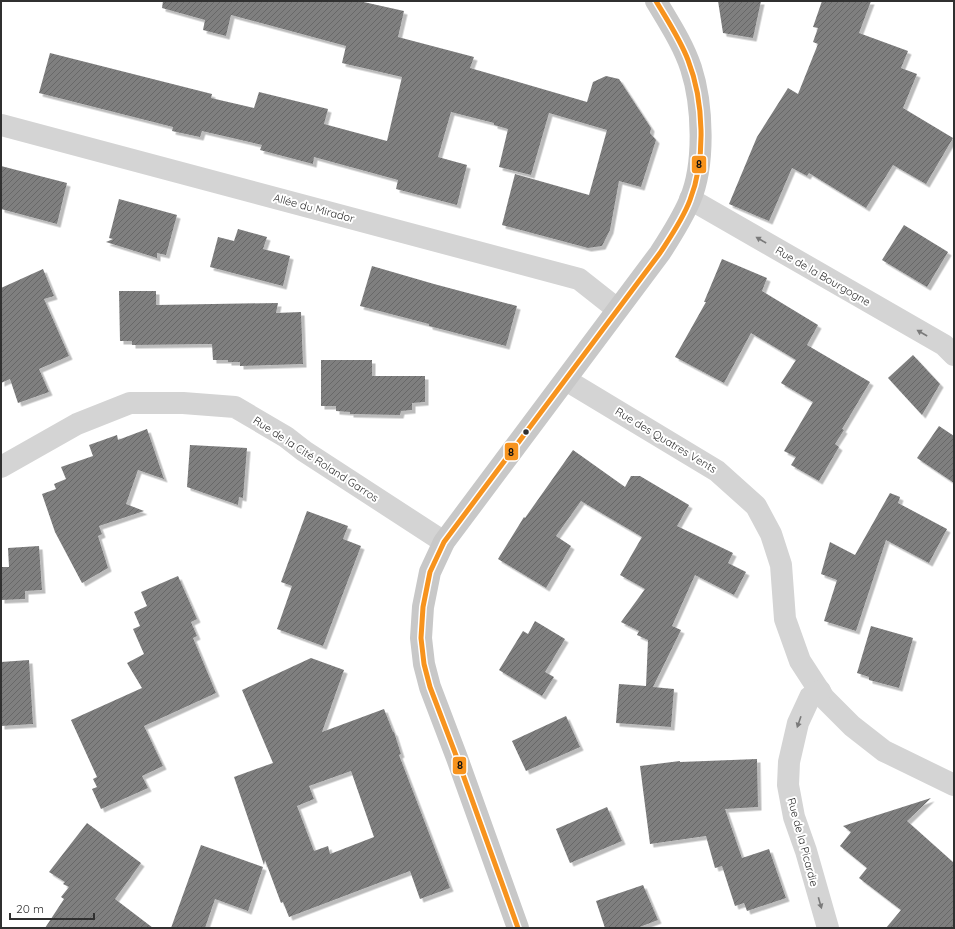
<svg xmlns="http://www.w3.org/2000/svg" width="955" height="929" viewBox="0 0 955 929" font-family="Quicksand,sans-serif">
	<style>
		.building { fill: url(#building-hatch); fill-rule: evenodd; filter: url(#shadow) }
		.lines { fill: none; stroke-linecap: round; stroke-linejoin: round }
		.minor { stroke: #d4d4d4; stroke-width: 22 }
		.major { stroke: #c8c8c8; stroke-width: 22 }
		.bus-1-casing { stroke: #fff; stroke-width: 8 }
		.bus-1 { stroke: #f7931d; stroke-width: 5 }
		.oneway { fill: #7a7a7a }
		.bus-dot { fill: #303030; stroke: #fff; stroke-width: 1.5 }
		.labels { text-anchor: middle; stroke-width: 4; stroke-linejoin: round; paint-order: stroke }
		.street-label { font-size: 11px; fill: #303030; stroke: #fff }
		.line-badge { stroke: #fff; stroke-width: 1.5 }
		.pale-badge-label { font-size: 11px; text-anchor: middle; font-weight: bold; fill: #111 }
	</style>
	<defs>
		<pattern id="building-hatch" width="6" height="6" patternUnits="userSpaceOnUse"><rect width="6" height="6" fill="#7f7f7f"/><path d="M-1 1l2-2M0 6l6-6M5 7l2-2" fill="none" stroke="#686868"/></pattern>
		<filter id="shadow"><feDropShadow dx="3.5" dy="3.5" stdDeviation="0" flood-color="#0004"/></filter>
	</defs>
	<rect width="100%" height="100%" fill="#fff"/>
	<g class="building">
		<path d="M163,1H359L404,11L398,37L474,57L470,68L587,102L593,82L606,76L619,79L651,128L650,133L656,140L641,187L619,181L610,230L602,246L588,248L502,225L515,174L589,195L607,130L549,113L531,175L499,167L508,129L494,125V123L451,112L438,157L467,165L457,205L396,189L398,180L314,157L313,164L260,150L262,145L202,131L200,137L172,131L173,127L39,93L50,53L212,94L211,98L254,108L259,92L308,104L328,109L324,124L387,141L402,77L342,63L346,46L231,15L226,36L203,30L205,20L162,8Z"/>
		<path d="M718,1H761L753,38L723,33Z"/>
		<path d="M822,1H871L859,33L908,51L901,68L917,74L903,108L953,138L926,184L893,165L866,208L809,173L807,176L792,168L769,221L729,204L757,137L788,88L798,94L818,44L813,42L818,28L813,27Z"/>
		<path d="M1,166L67,183L57,224L1,209Z"/>
		<path d="M119,199L177,215L166,255L157,253V258L106,242L113,239L109,238Z"/>
		<path d="M904,225L948,252L927,287L882,260Z"/>
		<path d="M238,229L267,237L263,249L290,256L283,286L210,267L218,237L234,241Z"/>
		<path d="M722,259L767,278L762,291L818,325L807,345L870,382L842,429L844,430L835,444L839,447L819,481L791,465L796,457L784,451L813,402L781,383L796,360L751,333L724,383L675,357L706,302H704Z"/>
		<path d="M372,266L434,284L517,306L506,346L429,326V324L360,306Z"/>
		<path d="M43,269L54,296L44,299L69,356L39,369L49,392L18,403L10,379L1,383V288Z"/>
		<path d="M119,291H156V305L278,303L276,313L301,312L303,364L240,366V362H228V360H213L212,344L132,345V341H120Z"/>
		<path d="M913,355L940,384L922,415L888,378Z"/>
		<path d="M321,360H372V376H425V402L412,403V410L401,411L400,415L350,414V412L336,411V406H321Z"/>
		<path d="M939,426L954,436V483L917,458Z"/>
		<path d="M147,429L164,479L138,470L126,504L144,511L99,526L102,534L98,536L108,568L82,583L55,532L42,494L56,489L54,484L66,479L61,467L93,456L89,445L117,435L118,440Z"/>
		<path d="M190,445L247,448L243,498L239,497L238,505L187,487Z"/>
		<path d="M573,450L625,487L631,476H640L689,505L677,526L733,553L728,563L746,572L734,595L695,575L672,626L681,630L653,687L674,689L671,727L616,723L619,684L646,686L648,640L637,635L639,631L621,622L645,589L620,575L642,537L581,501L556,536L571,546L546,588L498,559L524,517L525,518Z"/>
		<path d="M890,493L900,497L898,503L947,529L929,563L886,540L856,631L824,621L837,580L821,574L830,542L855,555Z"/>
		<path d="M307,511L348,526L343,539L361,546L323,646L277,629L292,586L281,582Z"/>
		<path d="M39,546L42,590L25,591V599L1,600V567H9L8,548Z"/>
		<path d="M178,576L197,619L191,622L197,636L193,638L216,693L144,726L163,766L142,776L148,788L101,809L92,789L97,787L93,779L97,777L71,720L142,688L127,663L144,654L133,629L140,626L134,612L147,606L141,592Z"/>
		<path d="M535,621L565,639L545,672L554,677L542,696L499,670L523,631L528,634Z"/>
		<path d="M871,626L913,638L899,688L869,680V677L857,673Z"/>
		<path d="M311,658L344,670L322,732L384,709L393,732H394L401,754L399,755L450,888L420,899L410,871L289,917L283,902L281,903L265,860L264,865L234,777L273,763L242,690ZM351,771L374,837L330,854L328,846L314,851L297,806L314,799L309,786Z"/>
		<path d="M29,660L33,724L1,726V662Z"/>
		<path d="M566,716L580,747L526,771L512,741Z"/>
		<path d="M757,759L758,807L725,809L742,858L769,849L786,898L747,911L744,903L735,906L722,866L715,868L706,836L650,844L640,766L680,761V762Z"/>
		<path d="M931,798L907,821L954,863V928H886L901,910L859,878L867,868L840,846L851,832L843,826Z"/>
		<path d="M607,807L622,841L570,863L556,829Z"/>
		<path d="M87,823L141,863L115,899L153,928H45L64,899L61,897L69,887L63,884L65,882L49,872Z"/>
		<path d="M201,845L263,867L248,911L215,899L205,928H171Z"/>
		<path d="M643,885L658,920L637,928H605L596,901Z"/>
	</g>
	<g class="lines">
		<g class="minor">
			<path d="M1,125L579,279L617,309"/>
			<path d="M690,199L944,345L954,355"/>
			<path d="M566,380L717,471L756,506L771,534L781,565L785,619L800,661L824,698L852,726L884,751L954,785"/>
			<path d="M1,467L77,424L130,403H183L235,407L286,437L304,451L444,542"/>
			<path d="M820,691L810,697L798,723L789,762L788,785L794,817L806,851L828,928"/>
		</g>
		<path class="major" d="M518,928L457,758L430,687L424,664L421,638L423,607L430,572L444,542L660,253C671,236 682,219 690,200C705,165 703,105 691,68C683,44 669,23 656,1"/>
		<defs>
			<path id="bus-1" d="M518,928L457,758L430,687L424,664L421,638L423,607L430,572L444,542L660,253C671,236 683,219 690,200C706,159 704,101 688,60C680,39 667,20 656,1"/>
		</defs>
		<use href="#bus-1" class="bus-1-casing"/>
		<use href="#bus-1" class="bus-1"/>
	</g>
	<defs><path id="oneway-solid" d="M-6-.8H1V-3.2L6.5 0L1 3.2V.8H-6Z"/></defs>
	<g class="oneway">
		<use href="#oneway-solid" transform="translate(761 240) rotate(-150)"/>
		<use href="#oneway-solid" transform="translate(922 333) rotate(-150)"/>
		<use href="#oneway-solid" transform="translate(799 722) rotate(109)"/>
		<use href="#oneway-solid" transform="translate(820 903) rotate(74)"/>
	</g>
	<circle class="bus-dot" cx="526" cy="432" r="3.5"/>
	<g class="labels">
		<g class="street-label">
			<text transform="translate(314 208) rotate(15)" y="4">Allée du Mirador</text>
			<text transform="translate(823 276) rotate(30)" y="4">Rue de la Bourgogne</text>
			<text transform="translate(666 440) rotate(31)" y="4">Rue des Quatres Vents</text>
			<text transform="translate(316 459) rotate(33)" y="4">Rue de la Cité Roland Garros</text>
			<text transform="translate(803 842) rotate(75)" y="4">Rue de la Picardie</text>
		</g>
	</g>
	<g class="line-badge">
		<rect x="691" y="155" width="16" height="19" rx="4" fill="#f7931d"/>
		<rect x="504" y="442" width="15" height="19" rx="4" fill="#f7931d"/>
		<rect x="452" y="756" width="15" height="19" rx="4" fill="#f7931d"/>
	</g>
	<g class="pale-badge-label">
		<text x="699" y="168">8</text>
		<text x="511" y="456">8</text>
		<text x="460" y="769">8</text>
	</g>
	<rect width="955" height="929" fill="none" stroke="#303030" stroke-width="4"/>
	<path d="M10 913v6h84v-6" fill="none" stroke="#303030" stroke-width="2"/>
	<text x="16" y="913" font-size="12" fill="#303030" stroke="#ffffff" stroke-width="3" paint-order="stroke">20 m</text>
</svg>
